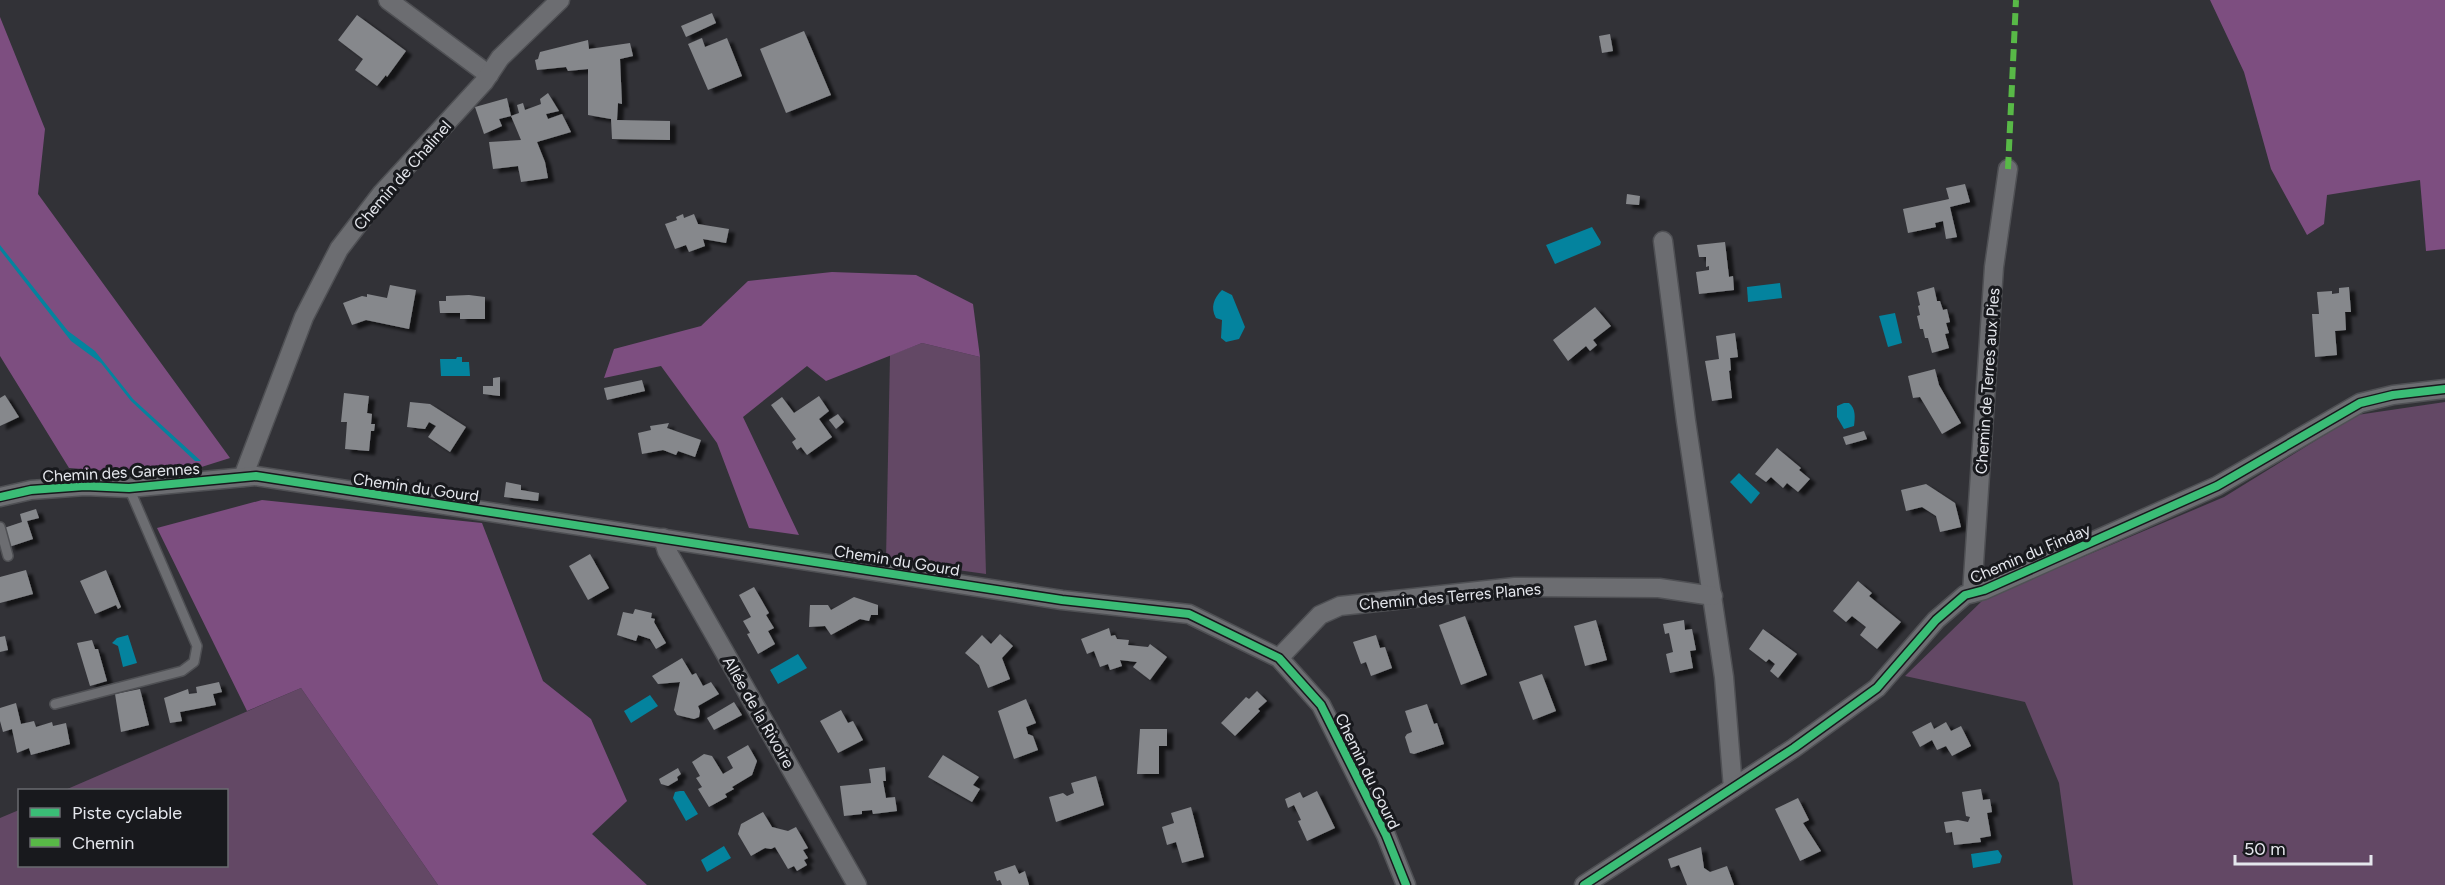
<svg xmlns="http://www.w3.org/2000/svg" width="2445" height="885" viewBox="0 0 2445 885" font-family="Figtree,sans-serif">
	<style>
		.green { fill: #634865 }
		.forest { fill: #7d4e80 }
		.water { fill: #04839e }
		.building { fill: #86888c; filter: url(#shadow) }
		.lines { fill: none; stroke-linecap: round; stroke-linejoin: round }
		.service-casing { stroke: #4f5054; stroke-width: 12 }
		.minor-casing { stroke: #4f5054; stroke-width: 21 }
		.service { stroke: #6c6d71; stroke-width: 9 }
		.minor { stroke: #6c6d71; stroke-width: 18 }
		.quiet { stroke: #58b947; stroke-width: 6; stroke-dasharray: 12 6; stroke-linecap: butt }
		.cycleway-casing { stroke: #18191d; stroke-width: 11 }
		.cycleway { stroke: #3abd76; stroke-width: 8 }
		.labels { text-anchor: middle; stroke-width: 6; stroke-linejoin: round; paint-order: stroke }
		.street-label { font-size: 16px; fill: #e5e7ed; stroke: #18191d }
	</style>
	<defs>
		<filter id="shadow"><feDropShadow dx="6" dy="4" stdDeviation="1.5" flood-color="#0009"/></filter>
	</defs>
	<rect width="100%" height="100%" fill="#323237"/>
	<g class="green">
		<path d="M922,343L980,357L986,574L886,560L890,355Z"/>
		<path d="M2445,402V885H2073L2059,783L2025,702L1905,676L1984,599L2224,497L2357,415Z"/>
		<path d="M301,688L438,885H0V818L19,810L20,866H226V790H65Z"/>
	</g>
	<g class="forest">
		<path d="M2210,0H2445V249L2426,251L2420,180L2327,195L2324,224L2307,235L2271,169L2244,72Z"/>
		<path d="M0,17L45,129L38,194L230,458L173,476L69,468L0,356Z"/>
		<path d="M832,272L916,275L973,304L980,357L922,343L826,381L807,366L743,417L799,535L749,528L717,443L661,366L604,378L614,349L701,326L748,281Z"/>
		<path d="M262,500L482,523L543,681L591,719L627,801L592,834L647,885H438L301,688L247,711L157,528Z"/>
	</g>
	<g class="water">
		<path d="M1592,227L1601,242L1600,245L1555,264L1546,245Z"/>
		<path d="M0,245L68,331L95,351L133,399L201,461H195L131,401L101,363L71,341L0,250Z"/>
		<path d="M1780,283L1782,298L1748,302L1747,287Z"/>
		<path d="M1222,290L1232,295L1245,327L1239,339L1226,342L1221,338L1222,320L1216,318C1210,307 1214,298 1222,290Z"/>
		<path d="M1895,313L1902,343L1888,347L1879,316Z"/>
		<path d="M457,357H462V362H469L470,376H441L440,359H456Z"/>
		<path d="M1844,403H1849C1856,409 1855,417 1854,426L1844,429L1837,417V406Z"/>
		<path d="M1739,473L1760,493L1751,504L1730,482Z"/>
		<path d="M128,635L137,663L123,667L118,646L112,643L117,638Z"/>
		<path d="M798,654L807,668L778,684L770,670Z"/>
		<path d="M650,695L658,706L631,723L624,711Z"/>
		<path d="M680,791H684L698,814L686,821L673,798L675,792Z"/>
		<path d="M724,846L731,858L707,872L701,860Z"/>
		<path d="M1998,850L2002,856L2000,863L1973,868L1971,854Z"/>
	</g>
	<g class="building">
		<path d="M712,13L716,23L686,37L681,26Z"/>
		<path d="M357,15L406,51L387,77L386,75L377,86L355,70L363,59L338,40Z"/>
		<path d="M804,31L831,95L786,113L760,49Z"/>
		<path d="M1610,34L1613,51L1602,53L1599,36Z"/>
		<path d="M702,38L705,47L727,38L742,76L708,90L688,44Z"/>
		<path d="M588,40L589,49L630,43L633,56L620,59L622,104L618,103L617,120L670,121V140L612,139L611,119L588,115V69L568,71L566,67L537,70L535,60L538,59L540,52Z"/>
		<path d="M548,93L559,111L546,114L548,119L562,114L571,132L537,142L545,162L548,178L521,182L518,166L493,169L489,142L521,140L511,116L499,119L502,126L484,134L475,107L507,98L511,116L519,113L517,105L523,103L525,110L541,104L540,99Z"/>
		<path d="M1965,184L1970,202L1950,207L1957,237L1946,239L1943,221L1935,223L1936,227L1908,233L1903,209L1949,199L1946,188Z"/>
		<path d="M1627,194L1640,196L1639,205L1626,204Z"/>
		<path d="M683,214L684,218L694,214L698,224L729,229L726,243L703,239L705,246L689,252L686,245L675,249L665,224L677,220L676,217Z"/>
		<path d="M1725,242L1729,277L1733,276L1734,290L1699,294L1696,272L1709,270V266L1706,267V257H1699L1697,245Z"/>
		<path d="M390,285L416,290L409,329L366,320L352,325L343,303L362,296L367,297V294L387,298Z"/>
		<path d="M1934,287L1937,301H1940L1943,310L1947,309L1950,322L1946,323L1949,333L1945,334L1949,348L1932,353L1928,338H1925L1923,329H1920L1917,316L1920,315L1918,306L1920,305L1917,292Z"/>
		<path d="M2349,287L2351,312H2345L2346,330L2335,331L2337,355L2315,357L2312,314H2319L2317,292L2332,291V294L2339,293V288Z"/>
		<path d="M469,295L485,297V319H460V313H440L439,301H446V296Z"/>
		<path d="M1595,307L1611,326L1593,340L1597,345L1590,351L1586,346L1568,361L1553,340Z"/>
		<path d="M1735,333L1738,357L1730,358L1731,370L1729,371L1732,398L1712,401L1705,361L1719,359L1716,336Z"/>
		<path d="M1935,369L1939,385L1961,423L1942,434L1920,397L1913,398L1908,376Z"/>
		<path d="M500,377V396L483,394V386H493V378Z"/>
		<path d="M642,380L645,391L607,400L604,388Z"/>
		<path d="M344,393L369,396L367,413L372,414L371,424H375L374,431H371L369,451L345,449L347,422H341Z"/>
		<path d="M5,395L19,417L0,426V398Z"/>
		<path d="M819,396L829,411L819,419L832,437L807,455L801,447L797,450L792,442L796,439L771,405L782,397L794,413Z"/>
		<path d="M410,402L430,404L466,427L450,452L428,437L436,426L429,422L425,429L407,427Z"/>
		<path d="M838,414L844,422L836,429L829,420Z"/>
		<path d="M669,423L667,428L701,440L695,457L678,451L676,455L663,450L642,454L638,433L651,430L650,426Z"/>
		<path d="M1864,431L1867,439L1846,445L1843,437Z"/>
		<path d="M1777,448L1801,468L1799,470L1810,479L1798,492L1787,483L1783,488L1771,477L1766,482L1755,474Z"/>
		<path d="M506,482L521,485V490L539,493L538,501L504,497Z"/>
		<path d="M1926,484L1955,503L1961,527L1940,532L1936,516L1922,507L1906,511L1901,490Z"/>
		<path d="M36,509L39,518L27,521L33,539L9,547L4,528L22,522L20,514Z"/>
		<path d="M590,554L609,588L588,600L569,566Z"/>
		<path d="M26,570L33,594L0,603V577Z"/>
		<path d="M106,570L121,607L118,609L116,605L95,614L80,581Z"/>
		<path d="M1858,581L1872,593L1869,596L1901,622L1877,649L1860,635L1866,627L1852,616L1846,622L1833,611Z"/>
		<path d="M754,587L769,613L766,615L774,628L768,631L775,644L758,654L747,634L750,633L743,621L751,617L739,595Z"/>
		<path d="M854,597L878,605V615H871L869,621L860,619L831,635L825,626L809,627L810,605H828L831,610Z"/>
		<path d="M635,609L652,613L651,618L655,619L654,622L666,643L656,649L650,639L638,635L636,641L617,635L623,612L633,614Z"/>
		<path d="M1465,616L1487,675L1461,685L1439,625Z"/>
		<path d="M1596,620L1607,660L1585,666L1574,626Z"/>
		<path d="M1684,620L1685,630L1692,629L1696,650L1690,651L1693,668L1670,673L1666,654L1673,652L1669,633L1665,634L1663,624Z"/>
		<path d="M1109,628L1111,636L1115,635L1117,639L1129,640L1128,645L1148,647L1150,644L1167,657L1150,680L1133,667L1137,662L1120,660L1122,666L1110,670L1108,664L1100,667L1094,651L1087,654L1081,639Z"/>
		<path d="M1763,629L1797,654L1778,678L1770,671L1775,664L1769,659L1766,662L1749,649Z"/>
		<path d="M1000,634L1013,646L1002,658L1010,679L988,688L979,665L965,653L982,635L991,644Z"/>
		<path d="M1376,635L1380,648L1385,647L1392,668L1371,676L1366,662L1361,664L1353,642Z"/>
		<path d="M5,636L8,650L0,652V637Z"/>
		<path d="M92,640L95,649H98L107,681L90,686L77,643Z"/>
		<path d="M682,658L692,675L696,673L703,686L711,682L719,694L698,706L700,711L699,717L694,719L677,715L674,710L680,682L658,684L652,676Z"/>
		<path d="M1542,674L1556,711L1533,720L1519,682Z"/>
		<path d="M219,682L222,692L213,694L216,705L180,712L182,721L170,723L164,698L188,689L189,694L197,693L196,687Z"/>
		<path d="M140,689L149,725L121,732L115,694Z"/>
		<path d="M1257,691L1267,701L1258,709L1260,711L1235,736L1221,723L1246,697L1249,699Z"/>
		<path d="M1026,699L1036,723L1026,727L1028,734L1033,736L1038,750L1014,759L998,711Z"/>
		<path d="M734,702L742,715L714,730L707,718Z"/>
		<path d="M16,703L21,724L34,721L36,727L52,722L53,726L66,723L70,744L31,755L29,748L17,753L12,729L3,732L0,721V708Z"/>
		<path d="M1427,704L1434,724L1437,723L1444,744L1414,754L1410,753L1405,737L1407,734L1412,732L1405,711Z"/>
		<path d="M841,710L848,723L853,721L863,740L838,753L820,721Z"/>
		<path d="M1931,722L1934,729L1946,722L1951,731L1961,726L1971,746L1952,756L1946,746L1937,750L1932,740L1920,747L1912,732Z"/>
		<path d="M1140,729H1167V746H1159V774H1137Z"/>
		<path d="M748,745L757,761L752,775L732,787L734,789L725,794L727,797L709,807L698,789L702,787L696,778L700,776L692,762L704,754L712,756L723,774L733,768L727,757Z"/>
		<path d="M943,755L979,777L973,785L980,789L972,802L928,777Z"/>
		<path d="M885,767L886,781H883L886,798L895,797L897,811L873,814L872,810L862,811V814L844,816L840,786L871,783L869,769Z"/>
		<path d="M678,768L681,774L677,777L678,780L668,786L661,784L659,779Z"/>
		<path d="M1096,776L1104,805L1056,822L1049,797L1063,793L1067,796L1074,793L1071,783Z"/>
		<path d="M1981,789L1983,800L1990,799L1992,812L1987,813L1991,836L1980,838L1981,842L1954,845L1952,832L1946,833L1944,822L1958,820L1968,822L1970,817L1966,816L1962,792Z"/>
		<path d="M1317,791L1335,828L1307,841L1298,821L1301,820L1294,805L1288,808L1285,799L1300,792L1303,798Z"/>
		<path d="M1798,798L1809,820L1803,823L1821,851L1800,861L1775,809Z"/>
		<path d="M1191,807L1204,857L1182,863L1176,842L1167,845L1162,827L1174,823L1171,813Z"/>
		<path d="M763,812L772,827L788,831L796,827L808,848L803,850L808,858L804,860L807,865L797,871L794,866L788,869L775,847L771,849L765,848L751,856L738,834L741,824Z"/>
		<path d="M1701,847L1704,868L1710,872L1727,866L1734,885H1687L1679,865L1671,868L1668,859Z"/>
		<path d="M1015,865L1019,874L1025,871L1029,885H1002L1000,880L997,881L994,872Z"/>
	</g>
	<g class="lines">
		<defs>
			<g id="service">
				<path d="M0,527L8,556"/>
				<path d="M55,704L182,671L194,662L197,646L129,488"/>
			</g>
			<g id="minor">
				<path d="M388,0L489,75"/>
				<path d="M1663,241L1686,421L1724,677L1733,788"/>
				<path d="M243,477L304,317L339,249L382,193L484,82L500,58L560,0"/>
				<path d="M0,497L31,490L85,486L129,488L256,476L1062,600L1189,614L1279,658L1321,705L1386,835L1406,885"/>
				<path d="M663,538L667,551L857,885"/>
				<path d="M1972,593L1994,267L2008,169"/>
				<path d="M1279,658L1320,615L1340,606L1515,587L1659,588L1713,596"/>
				<path d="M1584,885L1794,748L1877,688L1936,620L1965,595L1984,590L2217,486L2360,403L2393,395L2445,389"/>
			</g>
		</defs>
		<use href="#service" class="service-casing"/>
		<use href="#minor" class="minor-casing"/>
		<use href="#service" class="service"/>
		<use href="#minor" class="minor"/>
		<path class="quiet" d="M2008,169L2016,0"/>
		<defs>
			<g id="cycleway">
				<path d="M0,497L31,490L85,486L129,488L256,476L1062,600L1189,614L1279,658L1321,705L1386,835L1406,885"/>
				<path d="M1584,885L1794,748L1877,688L1936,620L1965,595L1984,590L2217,486L2360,403L2393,395L2445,389"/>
			</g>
		</defs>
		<use href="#cycleway" class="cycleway-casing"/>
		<use href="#cycleway" class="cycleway"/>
	</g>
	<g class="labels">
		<g class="street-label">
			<text transform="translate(402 175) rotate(-49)" y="6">Chemin de Chalinel</text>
			<text transform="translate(1987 381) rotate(-86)" y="6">Chemin de Terres aux Pies</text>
			<text transform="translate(121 472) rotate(-3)" y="6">Chemin des Garennes</text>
			<text transform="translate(416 487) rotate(8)" y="6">Chemin du Gourd</text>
			<text transform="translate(2030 553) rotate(-23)" y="6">Chemin du Finday</text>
			<text transform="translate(897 560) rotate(9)" y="6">Chemin du Gourd</text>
			<text transform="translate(1450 596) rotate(-5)" y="6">Chemin des Terres Planes</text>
			<text transform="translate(759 712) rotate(60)" y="6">Allée de la Rivoire</text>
			<text transform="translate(1368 771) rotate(64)" y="6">Chemin du Gourd</text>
		</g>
	</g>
	<rect x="18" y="789" width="210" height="78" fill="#18191d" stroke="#6a6b70" stroke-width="1.5"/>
	<rect x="30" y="808" width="30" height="9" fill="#3abd76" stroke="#6a6b70" stroke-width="1.5"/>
	<text x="72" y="819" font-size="18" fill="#e5e7ed">Piste cyclable</text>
	<rect x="30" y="838" width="30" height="9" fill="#58b947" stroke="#6a6b70" stroke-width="1.5"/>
	<text x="72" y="849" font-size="18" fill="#e5e7ed">Chemin</text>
	<path d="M2235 855v9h136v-9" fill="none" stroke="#e5e7ed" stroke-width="3"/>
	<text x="2244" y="855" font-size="18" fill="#e5e7ed" stroke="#18191d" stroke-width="4.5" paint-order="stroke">50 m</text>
</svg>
